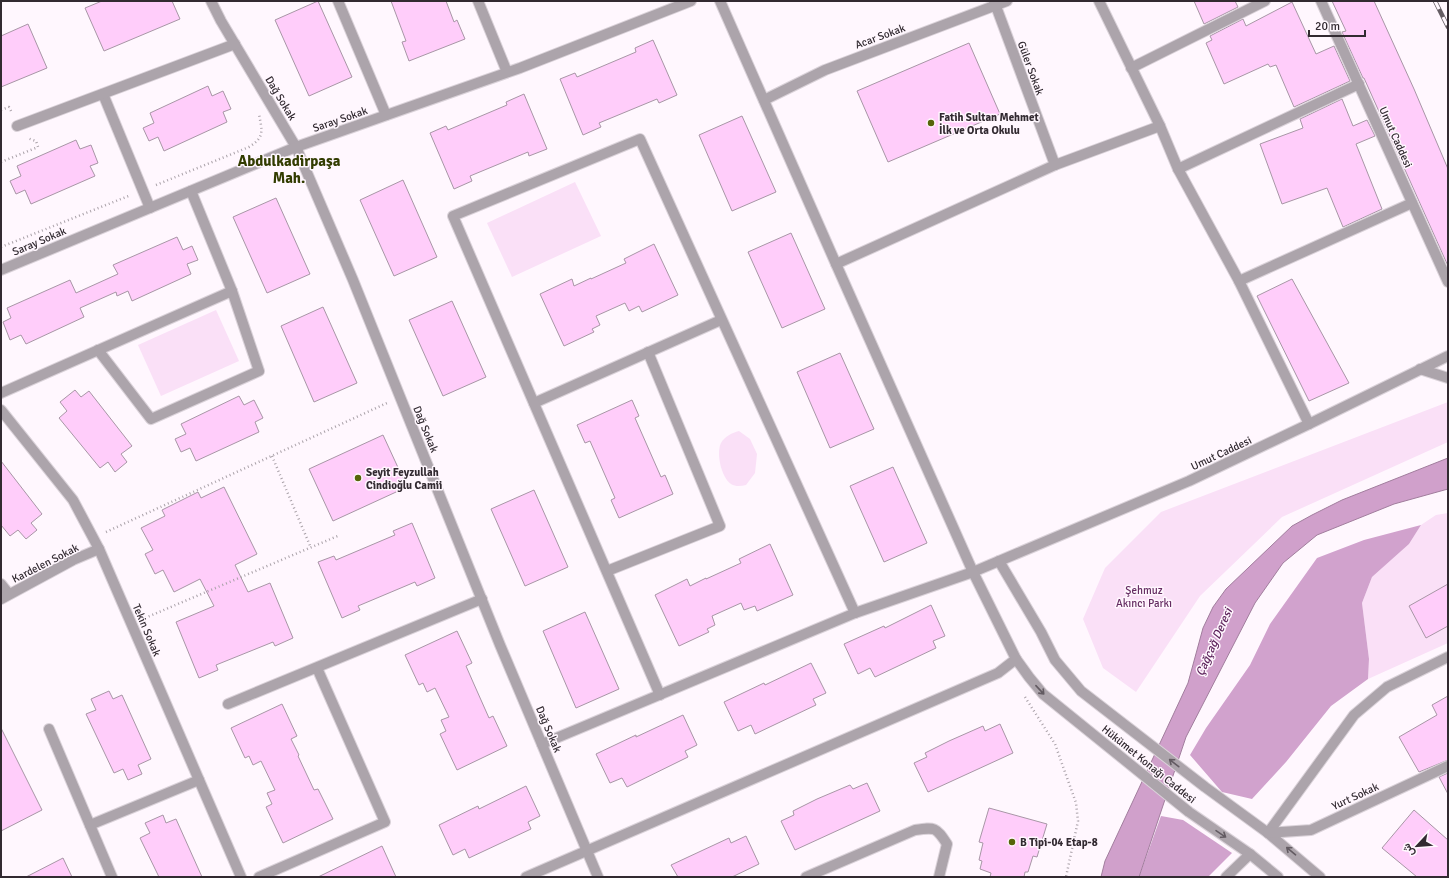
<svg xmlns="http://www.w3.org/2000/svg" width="1449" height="878" viewBox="0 0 1449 878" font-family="Signika,Vazirmatn,sans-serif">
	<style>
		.green { fill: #fae0f7 }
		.forest { fill: #d1a2cd }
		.water { fill: #d0a0cb; stroke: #a17d9d }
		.building { fill: #ffcdfa; stroke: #a896a6 }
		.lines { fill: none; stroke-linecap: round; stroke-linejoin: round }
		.minor-casing { stroke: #dad2d9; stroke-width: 12 }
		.path { stroke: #aaa2a9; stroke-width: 2.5; stroke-dasharray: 1 3; stroke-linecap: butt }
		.minor { stroke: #aca4ab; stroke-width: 10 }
		.rail-casing { stroke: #655d64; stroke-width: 4.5 }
		.rail { stroke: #fff7fe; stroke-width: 3; stroke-dasharray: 9; stroke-linecap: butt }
		.oneway { stroke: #635b62 }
		.poi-dot { fill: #556409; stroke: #fff7fe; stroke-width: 1.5 }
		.labels { text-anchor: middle; stroke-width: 3; stroke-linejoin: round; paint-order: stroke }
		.street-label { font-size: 11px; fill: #322a31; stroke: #fff7fe }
		.poi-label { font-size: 11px; font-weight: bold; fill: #322a31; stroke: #fff7fe; text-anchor: start }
		.park-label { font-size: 11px; fill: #652c62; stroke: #fff7fe }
		.water-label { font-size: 12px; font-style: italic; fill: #5f265d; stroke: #fff7fe }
		.district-label { font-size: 15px; font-weight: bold; fill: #323c00; stroke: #fff7fe }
	</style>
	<rect width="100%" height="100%" fill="#fff7fe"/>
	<g class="green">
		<path d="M575,182L601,236L512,277L487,223Z"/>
		<path d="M216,310L239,361L161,396L138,345Z"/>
		<path d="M1448,402V442L1282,517L1200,596L1136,692L1103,668L1083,619L1105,568L1161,512Z"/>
		<path d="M739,431L750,439L757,454L755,473L746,485C741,486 736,487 731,484C721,477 716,453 721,443C725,436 732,433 739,431Z"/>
		<path d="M1448,513V643L1368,679L1369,659L1362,603L1372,577L1409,544L1421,525L1436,515Z"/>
	</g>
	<g class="forest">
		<path d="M1421,525L1409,544L1372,577L1362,603L1369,659L1368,679L1331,706L1286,762L1252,799L1222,792L1190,755L1206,728L1250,665L1270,624L1317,558L1364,540Z"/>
		<path d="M1161,816L1183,820L1232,853L1208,877H1139Z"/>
	</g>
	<path class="water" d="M1448,458V489L1394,504L1317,535L1283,563L1255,603L1186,737L1139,877H1101L1105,861L1188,683L1203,628L1213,607L1226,589L1292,526L1312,515L1342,500Z"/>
	<g class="building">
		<path d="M102,1H172L180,19L104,51L85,8Z"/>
		<path d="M318,1L352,77L309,96L275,20Z"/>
		<path d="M391,1H446L454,22L457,20L465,39L409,61L402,42L406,41Z"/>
		<path d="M1194,1H1235L1238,7L1204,24Z"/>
		<path d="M1332,1H1374L1414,89L1448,169V266L1364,78H1363L1342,32L1346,31Z"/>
		<path d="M1292,2L1316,54L1334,46L1350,81L1294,107L1276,65L1270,67L1268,64L1224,84L1206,43L1212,40L1210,36L1243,19L1246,26Z"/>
		<path d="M28,24L47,68L1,87V36Z"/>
		<path d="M653,40L677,95L659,103L657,99L599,123L601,127L583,135L560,79L575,73L577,77L636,52L635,48Z"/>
		<path d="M969,43L1000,114L888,162L857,91Z"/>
		<path d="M208,86L212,96L223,91L231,109L223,112L227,122L164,151L158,137L149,141L143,128L154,123L150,113Z"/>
		<path d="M524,94L547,149L529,156L528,152L470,176L472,181L454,189L430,133L446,126L448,130L507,105L506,102Z"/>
		<path d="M1342,99L1353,126L1367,120L1375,136L1356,144L1382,209L1343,227L1327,188L1282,204L1260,144L1303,128L1300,119Z"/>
		<path d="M742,116L776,192L732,211L699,135Z"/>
		<path d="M76,140L80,149L91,145L98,163L90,166L95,176L31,204L25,190L16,194L10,181L21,176L17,166Z"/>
		<path d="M403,180L437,257L394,276L360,200Z"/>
		<path d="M276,198L310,274L267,293L233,217Z"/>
		<path d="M791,233L825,309L782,328L748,252Z"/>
		<path d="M177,237L183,250L192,246L198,260L187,264L191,274L132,301L128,291L117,296L116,292L80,308L84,317L26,344L21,335L10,340L3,322L11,318L7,308L70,280L76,293L118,274L113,265Z"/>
		<path d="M654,244L678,295L642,312L639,306L629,311L625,303L596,316L600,325L592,329L594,332L564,346L540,294L572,279L574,286L591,278V279L626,263L624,259Z"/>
		<path d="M1292,279L1349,383L1309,401L1257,296Z"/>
		<path d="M452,301L486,377L443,396L409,320Z"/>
		<path d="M323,307L357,383L314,402L281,326Z"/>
		<path d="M840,353L874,429L830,448L797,372Z"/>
		<path d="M75,390L81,397L89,391L132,446L121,454L127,462L115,472L108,462L100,468L59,418L67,411L60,402Z"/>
		<path d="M239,396L244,405L254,400L263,418L255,422L259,432L196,461L190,448L181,452L175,439L186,434L181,424Z"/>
		<path d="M632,400L639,416L635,418L661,477L665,475L673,494L619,518L611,500L615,498L590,441L585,443L577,425Z"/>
		<path d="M383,435L407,487L333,521L309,469Z"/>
		<path d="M1,461L42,514L31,523L37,530L26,539L18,530L10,536L1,525Z"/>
		<path d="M893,467L927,543L884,562L850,486Z"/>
		<path d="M224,487L257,554L235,565L248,592L270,583L293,638L275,646L273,642L216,665L218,670L199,678L176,622L214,606L200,579L174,592L163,570L155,574L145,554L153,550L141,528L165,516L162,510L198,492L201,498Z"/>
		<path d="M534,490L568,567L525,586L491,509Z"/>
		<path d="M412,523L435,578L417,586L415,582L358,606L360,610L342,618L318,562L334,556L336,560L395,535L393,531Z"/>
		<path d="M770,544L793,595L757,611L755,606L744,610L741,603L712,616L715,625L707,629L709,632L679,646L655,595L687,579L690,586L706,578V579L741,563L739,559Z"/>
		<path d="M1448,584V626L1426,638L1409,606Z"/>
		<path d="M931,605L945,636L933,641L936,648L875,677L870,668L858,674L844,644L884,626L885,628Z"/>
		<path d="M585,612L619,689L576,708L543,631Z"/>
		<path d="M457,631L472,663L466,666L473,682L489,718L493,716L507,746L457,770L440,734L446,731L441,720L449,717L435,688L427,692L423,683L419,685L405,655Z"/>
		<path d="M811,663L826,693L813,699L816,705L755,734L751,725L738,731L724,702L764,683L765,685Z"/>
		<path d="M109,691L113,699L122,695L151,759L138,765L142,774L128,780L123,769L114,773L86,714L96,710L91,699Z"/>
		<path d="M1448,696V760L1419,772L1399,737L1437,715L1432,705Z"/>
		<path d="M282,704L297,736L291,739L299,755L298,756L314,790L318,789L333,819L283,843L266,807L272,804L267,793L275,790L261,761L253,765L249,756L245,758L231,728Z"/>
		<path d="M683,715L697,745L685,751L688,757L627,787L622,778L610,783L596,754L636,735V737Z"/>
		<path d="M1000,724L1013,753L928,792L914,763L927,757L925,753L949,741L983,726L985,731Z"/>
		<path d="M1,728L42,810L1,831Z"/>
		<path d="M1448,773V794L1439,777Z"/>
		<path d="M867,783L880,811L795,850L781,821L794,815L793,811L817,799L850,785L853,789Z"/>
		<path d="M526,786L540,816L528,822L531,829L469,858L465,849L453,855L439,825L478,806L479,809Z"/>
		<path d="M989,808L1047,824L1037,857L1033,856L1028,872H1025L1024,877H990L991,873L980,869L982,861L979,860L983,843L979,842Z"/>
		<path d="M1414,810L1448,840V877H1417L1382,848Z"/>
		<path d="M163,815L166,823L176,819L202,877H159L140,838L150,833L145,823Z"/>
		<path d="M746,836L759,864L732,877H678L671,865L729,838L731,843Z"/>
		<path d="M382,846L396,877H318Z"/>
		<path d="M63,858L72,877H26Z"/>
	</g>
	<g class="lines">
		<defs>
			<g id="minor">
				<path d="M211,1L221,21L296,147L353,280L500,645L598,877"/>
				<path d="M338,1L386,115"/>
				<path d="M478,1L507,72"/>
				<path d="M994,1L1055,165"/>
				<path d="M1099,1L1160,126L1178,169L1239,281L1309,424"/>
				<path d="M1321,1L1448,282"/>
				<path d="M1131,68L1265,1"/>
				<path d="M103,94L150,208"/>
				<path d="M764,100L825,70L1007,1"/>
				<path d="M17,126L235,44"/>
				<path d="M1178,169L1359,84"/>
				<path d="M836,264L1055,165L1160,126"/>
				<path d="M1,270L296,147L520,68L691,1"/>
				<path d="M1239,281L1412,203"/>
				<path d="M98,350L151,419L259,371L232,291L191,191"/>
				<path d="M1420,369L1448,378"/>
				<path d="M1,393L232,291"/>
				<path d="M534,403L721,320"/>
				<path d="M1,410L73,500L99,549L241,877"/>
				<path d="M999,561L1041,632L1055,660L1081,691L1205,787L1268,833L1320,877"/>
				<path d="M607,571L720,526L648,352"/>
				<path d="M1,584L9,594"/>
				<path d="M1,599L73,560L99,549"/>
				<path d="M1016,659L1029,677L1043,694L1189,812L1250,854L1278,877"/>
				<path d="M660,695L453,216L640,139L855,613"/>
				<path d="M228,704L482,599"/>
				<path d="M49,729L112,877"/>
				<path d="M542,744L855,613L973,572L1189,481L1309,424L1448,356"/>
				<path d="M90,825L199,780"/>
				<path d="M1268,833L1354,715L1387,687L1448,657"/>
				<path d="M1268,833L1311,830L1448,766"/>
				<path d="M259,877L385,822L317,668"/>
				<path d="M526,877L998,673L1016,659L973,572L836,264L720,1"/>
				<path d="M806,877L915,830C935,827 936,827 947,844L939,877"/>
				<path d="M1226,877L1250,854"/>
			</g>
		</defs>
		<use href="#minor" class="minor-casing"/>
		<g class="path">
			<path d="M1,110L9,107L12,113"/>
			<path d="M1,162L38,147L36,141L27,138"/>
			<path d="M156,185L249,147C265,137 262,131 259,114"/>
			<path d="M1,247L131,195"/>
			<path d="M272,456L311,548"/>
			<path d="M106,532L387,403"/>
			<path d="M145,618L340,535"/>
			<path d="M1025,697L1055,744L1076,803L1078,821L1066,877"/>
		</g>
		<use href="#minor" class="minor"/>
		<defs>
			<path id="rail" d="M1435,1L1448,27"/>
		</defs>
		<use href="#rail" class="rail-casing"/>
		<use href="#rail" class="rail"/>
	</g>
	<defs><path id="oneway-shaft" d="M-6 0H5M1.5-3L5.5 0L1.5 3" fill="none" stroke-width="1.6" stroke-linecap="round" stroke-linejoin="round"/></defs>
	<g class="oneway">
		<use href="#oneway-shaft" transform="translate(1040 690) rotate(47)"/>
		<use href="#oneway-shaft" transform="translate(1174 763) rotate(-142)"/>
		<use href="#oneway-shaft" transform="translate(1221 834) rotate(34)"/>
		<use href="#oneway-shaft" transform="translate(1291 851) rotate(-140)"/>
	</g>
	<g class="poi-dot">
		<circle cx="931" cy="123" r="4"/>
		<circle cx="358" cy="478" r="4"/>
		<circle cx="1012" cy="842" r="4"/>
	</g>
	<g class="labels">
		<g class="street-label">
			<text transform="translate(880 36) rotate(-20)" y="4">Acar Sokak</text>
			<text transform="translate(1031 68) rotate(70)" y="4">Güler Sokak</text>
			<text transform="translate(281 98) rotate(59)" y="4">Dağ Sokak</text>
			<text transform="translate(340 119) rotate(-19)" y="4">Saray Sokak</text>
			<text transform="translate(1396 137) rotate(66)" y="4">Umut Caddesi</text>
			<text transform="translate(39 241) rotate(-23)" y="4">Saray Sokak</text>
			<text transform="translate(426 429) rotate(68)" y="4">Dağ Sokak</text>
			<text transform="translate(1221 453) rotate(-25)" y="4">Umut Caddesi</text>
			<text transform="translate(45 563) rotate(-27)" y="4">Kardelen Sokak</text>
			<text transform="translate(147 630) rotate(67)" y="4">Tekin Sokak</text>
			<text transform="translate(549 729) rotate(67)" y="4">Dağ Sokak</text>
			<text transform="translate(1149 764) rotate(39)" y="4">Hükümet Konağı Caddesi</text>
			<text transform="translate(1355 796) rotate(-25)" y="4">Yurt Sokak</text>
		</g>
		<g class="poi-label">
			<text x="939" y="121">Fatih Sultan Mehmet<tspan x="939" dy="13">İlk ve Orta Okulu</tspan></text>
			<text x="366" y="476">Seyit Feyzullah<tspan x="366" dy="13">Cindioğlu Camii</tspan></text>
			<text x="1020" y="846">B Tipi-04 Etap-8</text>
		</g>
		<g class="park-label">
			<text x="1144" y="594">Şehmuz<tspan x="1144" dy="13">Akıncı Parkı</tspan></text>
		</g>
		<g class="water-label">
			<text transform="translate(1214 642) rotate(-66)" y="4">Çağçağ Deresi</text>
		</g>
		<g class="district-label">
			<text x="289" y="166">Abdulkadirpaşa<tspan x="289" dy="17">Mah.</tspan></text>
		</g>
	</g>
	<rect width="1449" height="878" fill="none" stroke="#322a31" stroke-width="4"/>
	<g transform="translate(1417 846) rotate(244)" stroke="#fff7fe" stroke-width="3" paint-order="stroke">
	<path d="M0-3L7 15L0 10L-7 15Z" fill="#322a31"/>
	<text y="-6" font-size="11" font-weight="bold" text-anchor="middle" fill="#322a31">ش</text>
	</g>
	<path d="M1309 30v6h56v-6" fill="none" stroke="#322a31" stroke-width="2"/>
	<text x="1315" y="30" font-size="12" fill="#322a31" stroke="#fff7fe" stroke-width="3" paint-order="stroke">20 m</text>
</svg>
